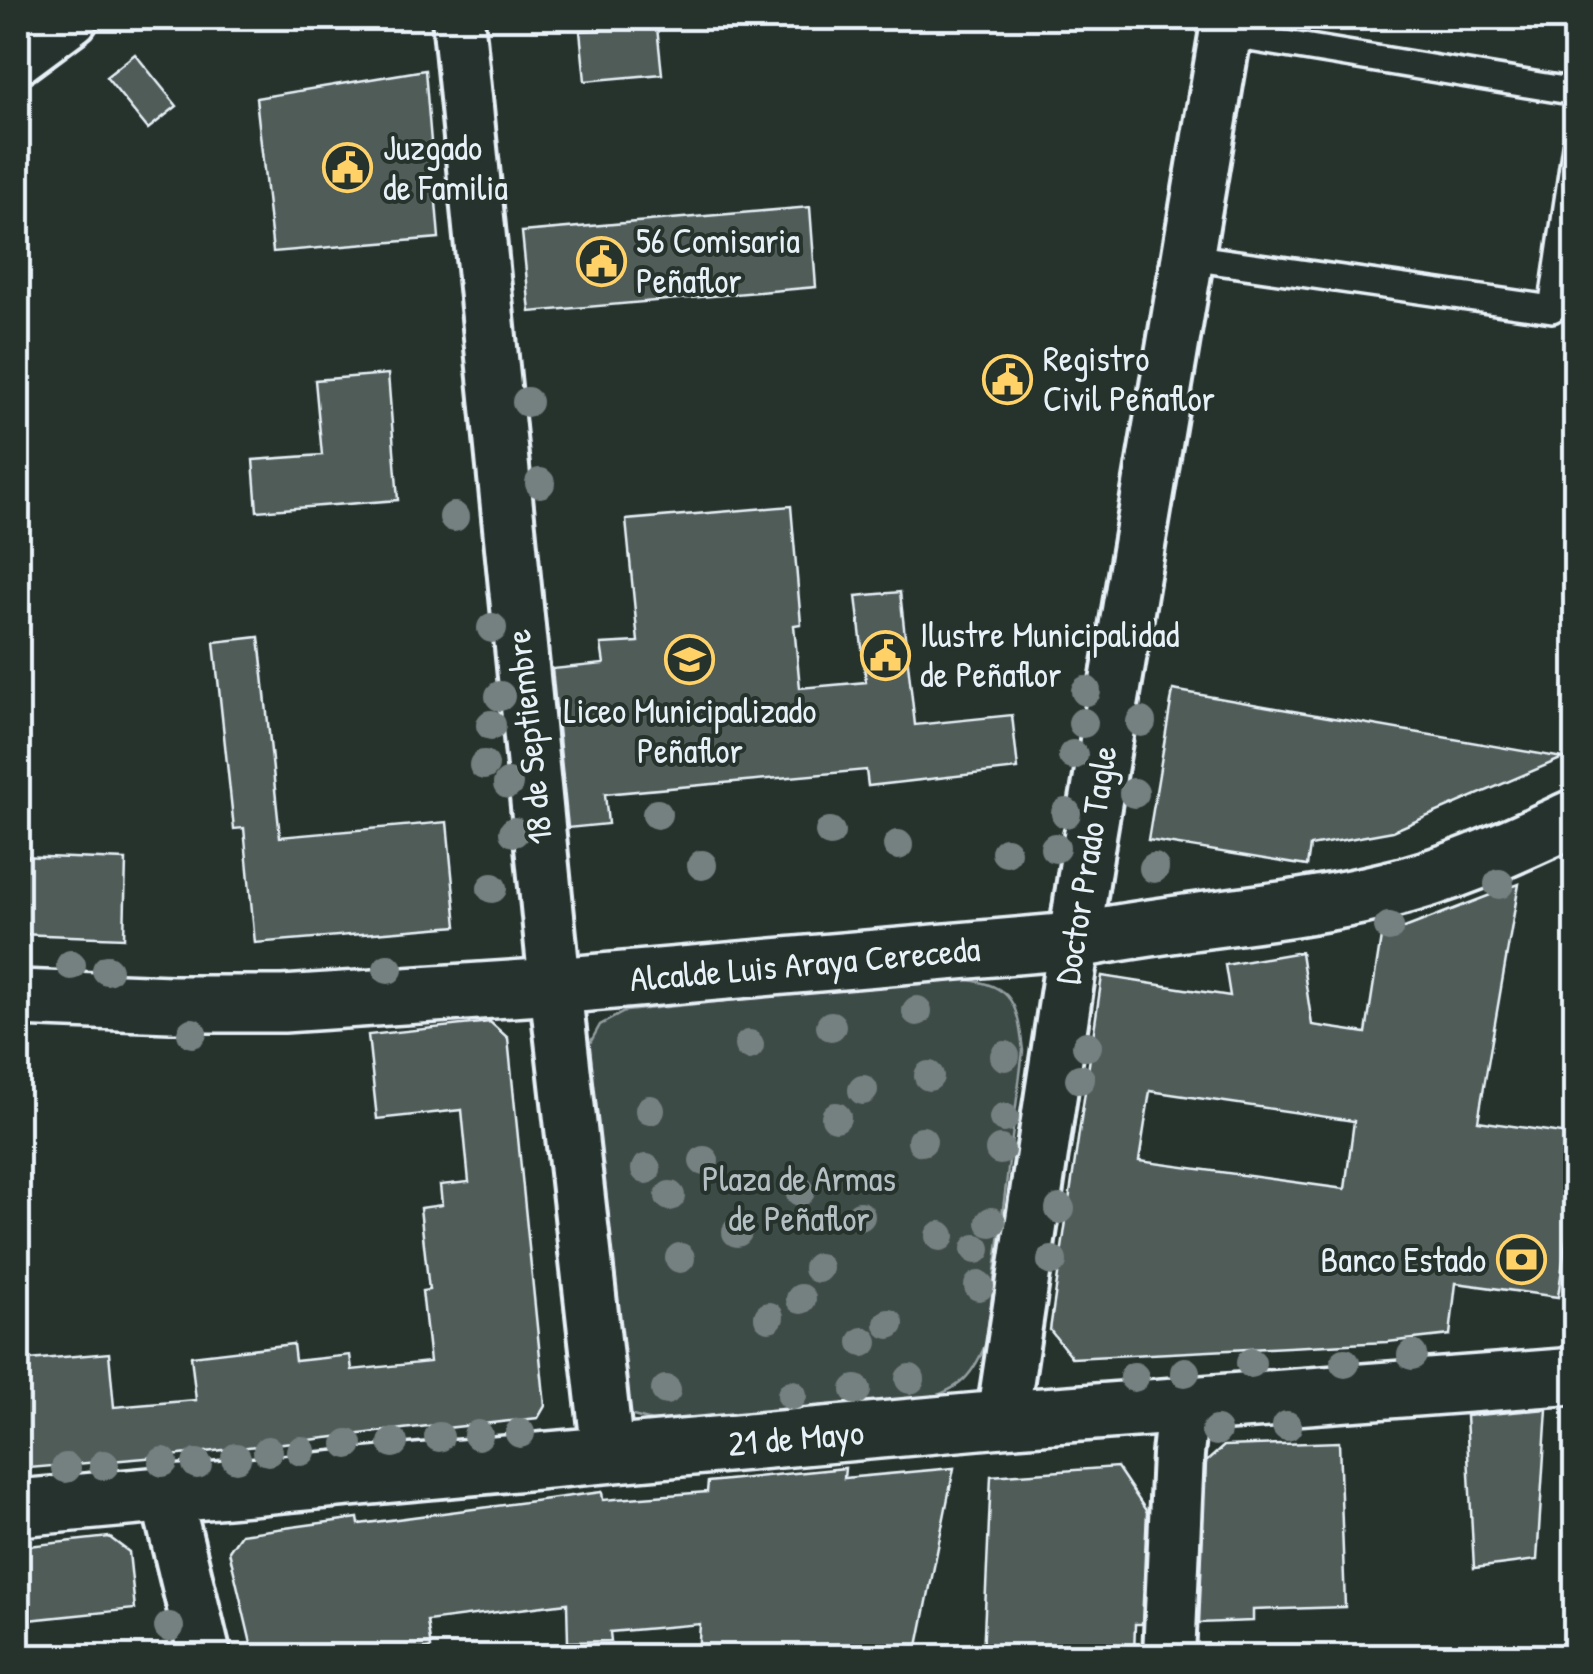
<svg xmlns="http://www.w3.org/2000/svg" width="1593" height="1674" viewBox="0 0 1593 1674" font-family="'Patrick Hand',sans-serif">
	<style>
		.green { fill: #3e4b47; stroke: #939ea0; stroke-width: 2.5 }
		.building { fill: #505c59; stroke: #e8f1f8; stroke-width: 2.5; fill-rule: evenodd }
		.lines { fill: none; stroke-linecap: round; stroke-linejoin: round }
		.lane-casing { stroke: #e8f1f8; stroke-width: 32 }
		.street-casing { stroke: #e8f1f8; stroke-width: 58 }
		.secondary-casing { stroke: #e8f1f8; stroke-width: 62 }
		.lane { stroke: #26332d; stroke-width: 25 }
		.street { stroke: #26332d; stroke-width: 50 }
		.secondary { stroke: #26332d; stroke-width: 55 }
		.tree { fill: #758080 }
		.labels { text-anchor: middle; stroke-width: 8; stroke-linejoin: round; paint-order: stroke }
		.poi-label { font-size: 35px; fill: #e8f1f8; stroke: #26332d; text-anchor: start }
		.street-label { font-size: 35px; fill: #e8f1f8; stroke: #26332d }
		.park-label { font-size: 35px; fill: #b5bfc3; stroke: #26332d }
	</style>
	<rect width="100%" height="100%" fill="#26332d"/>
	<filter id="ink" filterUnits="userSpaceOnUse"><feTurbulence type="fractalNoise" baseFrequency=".01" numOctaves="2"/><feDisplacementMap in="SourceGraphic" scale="20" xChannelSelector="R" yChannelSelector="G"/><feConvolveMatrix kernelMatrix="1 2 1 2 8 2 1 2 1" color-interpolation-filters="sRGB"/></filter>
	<g filter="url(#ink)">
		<path class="green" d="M954,978C1010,984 1017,996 1023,1051L986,1343C970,1383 956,1390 916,1402L652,1421L633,1416L619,1403L584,1054L600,1025L626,1011Z"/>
		<g class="building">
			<path d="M600,18H656L662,74L585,81L580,31L601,30Z"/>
			<path d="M135,54L177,106L148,129L106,77Z"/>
			<path d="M425,70L439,238L273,252L256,98Z"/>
			<path d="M810,207L816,287L530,312L522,232Z"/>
			<path d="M388,374L398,500L257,511L253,460L322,455L315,380Z"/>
			<path d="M791,506L801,624L794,625L800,688L866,682L856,596L900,592L915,725L1012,715L1018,769L868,786L866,770L605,794L608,824L568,828L552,669L604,664L601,644L638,642L626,520Z"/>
			<path d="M259,637L280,837L447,822L457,926L255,943L244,828L234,829L214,642Z"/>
			<path d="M1173,690L1563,758L1393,831L1310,846L1307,866L1148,840Z"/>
			<path d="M18,856L126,860L124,938L18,934Z"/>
			<path d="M1519,884L1478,1121L1576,1135V1169L1558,1297L1456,1283L1450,1335L1387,1342L1072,1358L1050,1330L1102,976L1230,996L1225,965L1301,952L1312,1025L1366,1033L1381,937ZM1150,1091L1354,1121L1345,1189L1139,1161Z"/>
			<path d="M490,1022L508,1038L545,1406L538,1418L437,1429V1425L180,1455L18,1469V1361L109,1353L114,1407L196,1400L191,1356L293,1344L295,1361L350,1355L352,1370L430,1362L422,1291L429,1290L420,1208L442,1205L440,1185L469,1182L462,1110L377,1119L368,1035Z"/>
			<path d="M1547,1409L1537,1560L1474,1568L1466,1416Z"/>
			<path d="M1339,1442L1345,1607L1253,1610V1621L1199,1623L1206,1462L1224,1446Z"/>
			<path d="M1117,1467L1147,1512L1142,1624H1135L1134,1656H983L991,1476Z"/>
			<path d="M845,1468L844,1478L954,1468L916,1656H698L700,1624L610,1632L611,1641L568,1642L567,1603L427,1621L431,1648L415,1651V1656H254L229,1551L241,1534L358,1518L359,1524L602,1492L603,1500L707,1492L708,1482Z"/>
			<path d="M109,1537L129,1552L135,1609L18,1621V1547Z"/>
		</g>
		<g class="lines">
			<defs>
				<g id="lane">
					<path d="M1225,34L1576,92"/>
					<path d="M1189,257L1552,309L1576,146"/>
				</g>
				<g id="street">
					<path d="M458,18L555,986L608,1455"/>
					<path d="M18,58L72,18"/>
					<path d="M1002,1419L1090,836L1228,18"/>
					<path d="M166,1495L205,1656"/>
					<path d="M1169,1656L1178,1454L1183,1407"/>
				</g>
				<g id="secondary">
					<path d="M18,998L171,1004H283L555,986L1073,941C1176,920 1282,915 1383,891C1451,876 1513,846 1576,817"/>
					<path d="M18,1508L1002,1419L1576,1376"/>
				</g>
			</defs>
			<use href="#lane" class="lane-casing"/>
			<use href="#street" class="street-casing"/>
			<use href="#secondary" class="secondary-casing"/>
			<use href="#lane" class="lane"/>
			<use href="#street" class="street"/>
			<use href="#secondary" class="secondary"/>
		</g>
		<g class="tree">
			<circle cx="527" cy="402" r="15"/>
			<circle cx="540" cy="483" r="15"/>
			<circle cx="454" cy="517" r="15"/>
			<circle cx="492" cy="628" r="15"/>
			<circle cx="1086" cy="691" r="15"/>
			<circle cx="500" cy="696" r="15"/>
			<circle cx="1141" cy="722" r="15"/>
			<circle cx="1083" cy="723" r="15"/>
			<circle cx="491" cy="725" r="15"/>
			<circle cx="1073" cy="755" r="15"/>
			<circle cx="484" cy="765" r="15"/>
			<circle cx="508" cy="784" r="15"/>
			<circle cx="1134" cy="793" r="15"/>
			<circle cx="1066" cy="813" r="15"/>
			<circle cx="657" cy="814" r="15"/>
			<circle cx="514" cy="832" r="15"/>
			<circle cx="830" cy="832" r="15"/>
			<circle cx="898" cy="845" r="15"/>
			<circle cx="1055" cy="848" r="15"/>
			<circle cx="1006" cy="852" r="15"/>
			<circle cx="702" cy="865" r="15"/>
			<circle cx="1154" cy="868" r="15"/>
			<circle cx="1499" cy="884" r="15"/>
			<circle cx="492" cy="888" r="15"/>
			<circle cx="1389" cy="927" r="15"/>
			<circle cx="71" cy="965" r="15"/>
			<circle cx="388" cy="969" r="15"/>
			<circle cx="107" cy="970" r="15"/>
			<circle cx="917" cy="1011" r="15"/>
			<circle cx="831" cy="1026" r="15"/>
			<circle cx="192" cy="1033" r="15"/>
			<circle cx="749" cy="1045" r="15"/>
			<circle cx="1087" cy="1046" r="15"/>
			<circle cx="1005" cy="1056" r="15"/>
			<circle cx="929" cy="1076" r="15"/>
			<circle cx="1080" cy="1079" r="15"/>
			<circle cx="863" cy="1090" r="15"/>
			<circle cx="650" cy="1110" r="15"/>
			<circle cx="836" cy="1117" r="15"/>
			<circle cx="1004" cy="1118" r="15"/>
			<circle cx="922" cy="1141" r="15"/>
			<circle cx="1000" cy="1150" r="15"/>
			<circle cx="704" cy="1161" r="15"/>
			<circle cx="646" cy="1169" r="15"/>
			<circle cx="800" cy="1191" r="15"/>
			<circle cx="670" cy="1196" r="15"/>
			<circle cx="1060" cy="1209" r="15"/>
			<circle cx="860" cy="1216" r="15"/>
			<circle cx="991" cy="1222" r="15"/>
			<circle cx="737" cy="1232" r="15"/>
			<circle cx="940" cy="1236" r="15"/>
			<circle cx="976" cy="1249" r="15"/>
			<circle cx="680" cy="1258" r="15"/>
			<circle cx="1052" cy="1261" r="15"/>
			<circle cx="818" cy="1268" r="15"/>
			<circle cx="979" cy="1286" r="15"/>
			<circle cx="801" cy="1299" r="15"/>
			<circle cx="769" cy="1317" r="15"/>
			<circle cx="889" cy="1324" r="15"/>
			<circle cx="863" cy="1342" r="15"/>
			<circle cx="1412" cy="1355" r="15"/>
			<circle cx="1251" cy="1363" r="15"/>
			<circle cx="1345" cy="1363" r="15"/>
			<circle cx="1185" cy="1372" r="15"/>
			<circle cx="1134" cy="1377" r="15"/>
			<circle cx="910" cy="1379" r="15"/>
			<circle cx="666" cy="1390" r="15"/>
			<circle cx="856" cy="1390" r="15"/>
			<circle cx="792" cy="1395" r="15"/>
			<circle cx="1287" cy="1426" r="15"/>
			<circle cx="1216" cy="1431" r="15"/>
			<circle cx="520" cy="1433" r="15"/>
			<circle cx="478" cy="1435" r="15"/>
			<circle cx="439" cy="1437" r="15"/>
			<circle cx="393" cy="1443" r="15"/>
			<circle cx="348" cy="1444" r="15"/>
			<circle cx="268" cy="1451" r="15"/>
			<circle cx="301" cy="1451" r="15"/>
			<circle cx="236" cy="1458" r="15"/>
			<circle cx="163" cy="1462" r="15"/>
			<circle cx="197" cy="1464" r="15"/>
			<circle cx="104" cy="1465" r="15"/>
			<circle cx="66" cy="1468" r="15"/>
			<circle cx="169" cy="1627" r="15"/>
		</g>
	</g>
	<defs>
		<symbol id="civic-ring" viewBox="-11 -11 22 22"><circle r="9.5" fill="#26332d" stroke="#ffd166" stroke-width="1.5"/><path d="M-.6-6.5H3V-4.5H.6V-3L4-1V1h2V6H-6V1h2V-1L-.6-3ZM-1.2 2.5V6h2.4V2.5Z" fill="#ffd166"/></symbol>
		<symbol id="school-ring" viewBox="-11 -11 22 22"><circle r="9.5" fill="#26332d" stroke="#ffd166" stroke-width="1.5"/><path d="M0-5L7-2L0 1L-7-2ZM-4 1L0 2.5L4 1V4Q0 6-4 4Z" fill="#ffd166"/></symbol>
		<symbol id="bank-ring" viewBox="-11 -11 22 22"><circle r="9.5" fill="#26332d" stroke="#ffd166" stroke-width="1.5"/><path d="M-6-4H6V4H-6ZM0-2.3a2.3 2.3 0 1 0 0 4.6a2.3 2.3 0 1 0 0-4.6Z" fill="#ffd166"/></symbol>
	</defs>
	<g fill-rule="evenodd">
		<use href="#civic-ring" x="320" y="140" width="55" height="55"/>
		<use href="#civic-ring" x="574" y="234" width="55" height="55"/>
		<use href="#civic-ring" x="980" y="352" width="55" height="55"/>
		<use href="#civic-ring" x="858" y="628" width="55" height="55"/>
		<use href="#school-ring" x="662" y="632" width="55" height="55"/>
		<use href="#bank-ring" x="1494" y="1232" width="55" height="55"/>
	</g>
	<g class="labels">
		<g class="poi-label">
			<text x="383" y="160">Juzgado<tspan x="383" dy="40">de Familia</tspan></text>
			<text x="636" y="253">56 Comisaria<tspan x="636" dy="40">Peñaflor</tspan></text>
			<text x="1043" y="371">Registro<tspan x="1043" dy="40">Civil Peñaflor</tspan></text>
			<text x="920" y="647">Ilustre Municipalidad<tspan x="920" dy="40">de Peñaflor</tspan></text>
			<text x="690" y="723" text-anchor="middle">Liceo Municipalizado<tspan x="690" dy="40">Peñaflor</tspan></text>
			<text x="1486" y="1272" text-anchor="end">Banco Estado</text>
		</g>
		<g class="street-label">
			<text transform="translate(529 737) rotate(-96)" y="12">18 de Septiembre</text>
			<text transform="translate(1086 865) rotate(-81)" y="12">Doctor Prado Tagle</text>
			<text transform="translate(805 964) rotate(-5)" y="12">Alcalde Luis Araya Cereceda</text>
			<text transform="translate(796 1438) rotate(-5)" y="12">21 de Mayo</text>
		</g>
		<g class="park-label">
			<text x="799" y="1191">Plaza de Armas<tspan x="799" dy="40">de Peñaflor</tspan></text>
		</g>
	</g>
	<rect width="1593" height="1674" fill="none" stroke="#26332d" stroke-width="60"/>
	<rect x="30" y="30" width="1533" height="1614" fill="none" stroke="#e8f1f8" stroke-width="4" filter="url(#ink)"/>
</svg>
